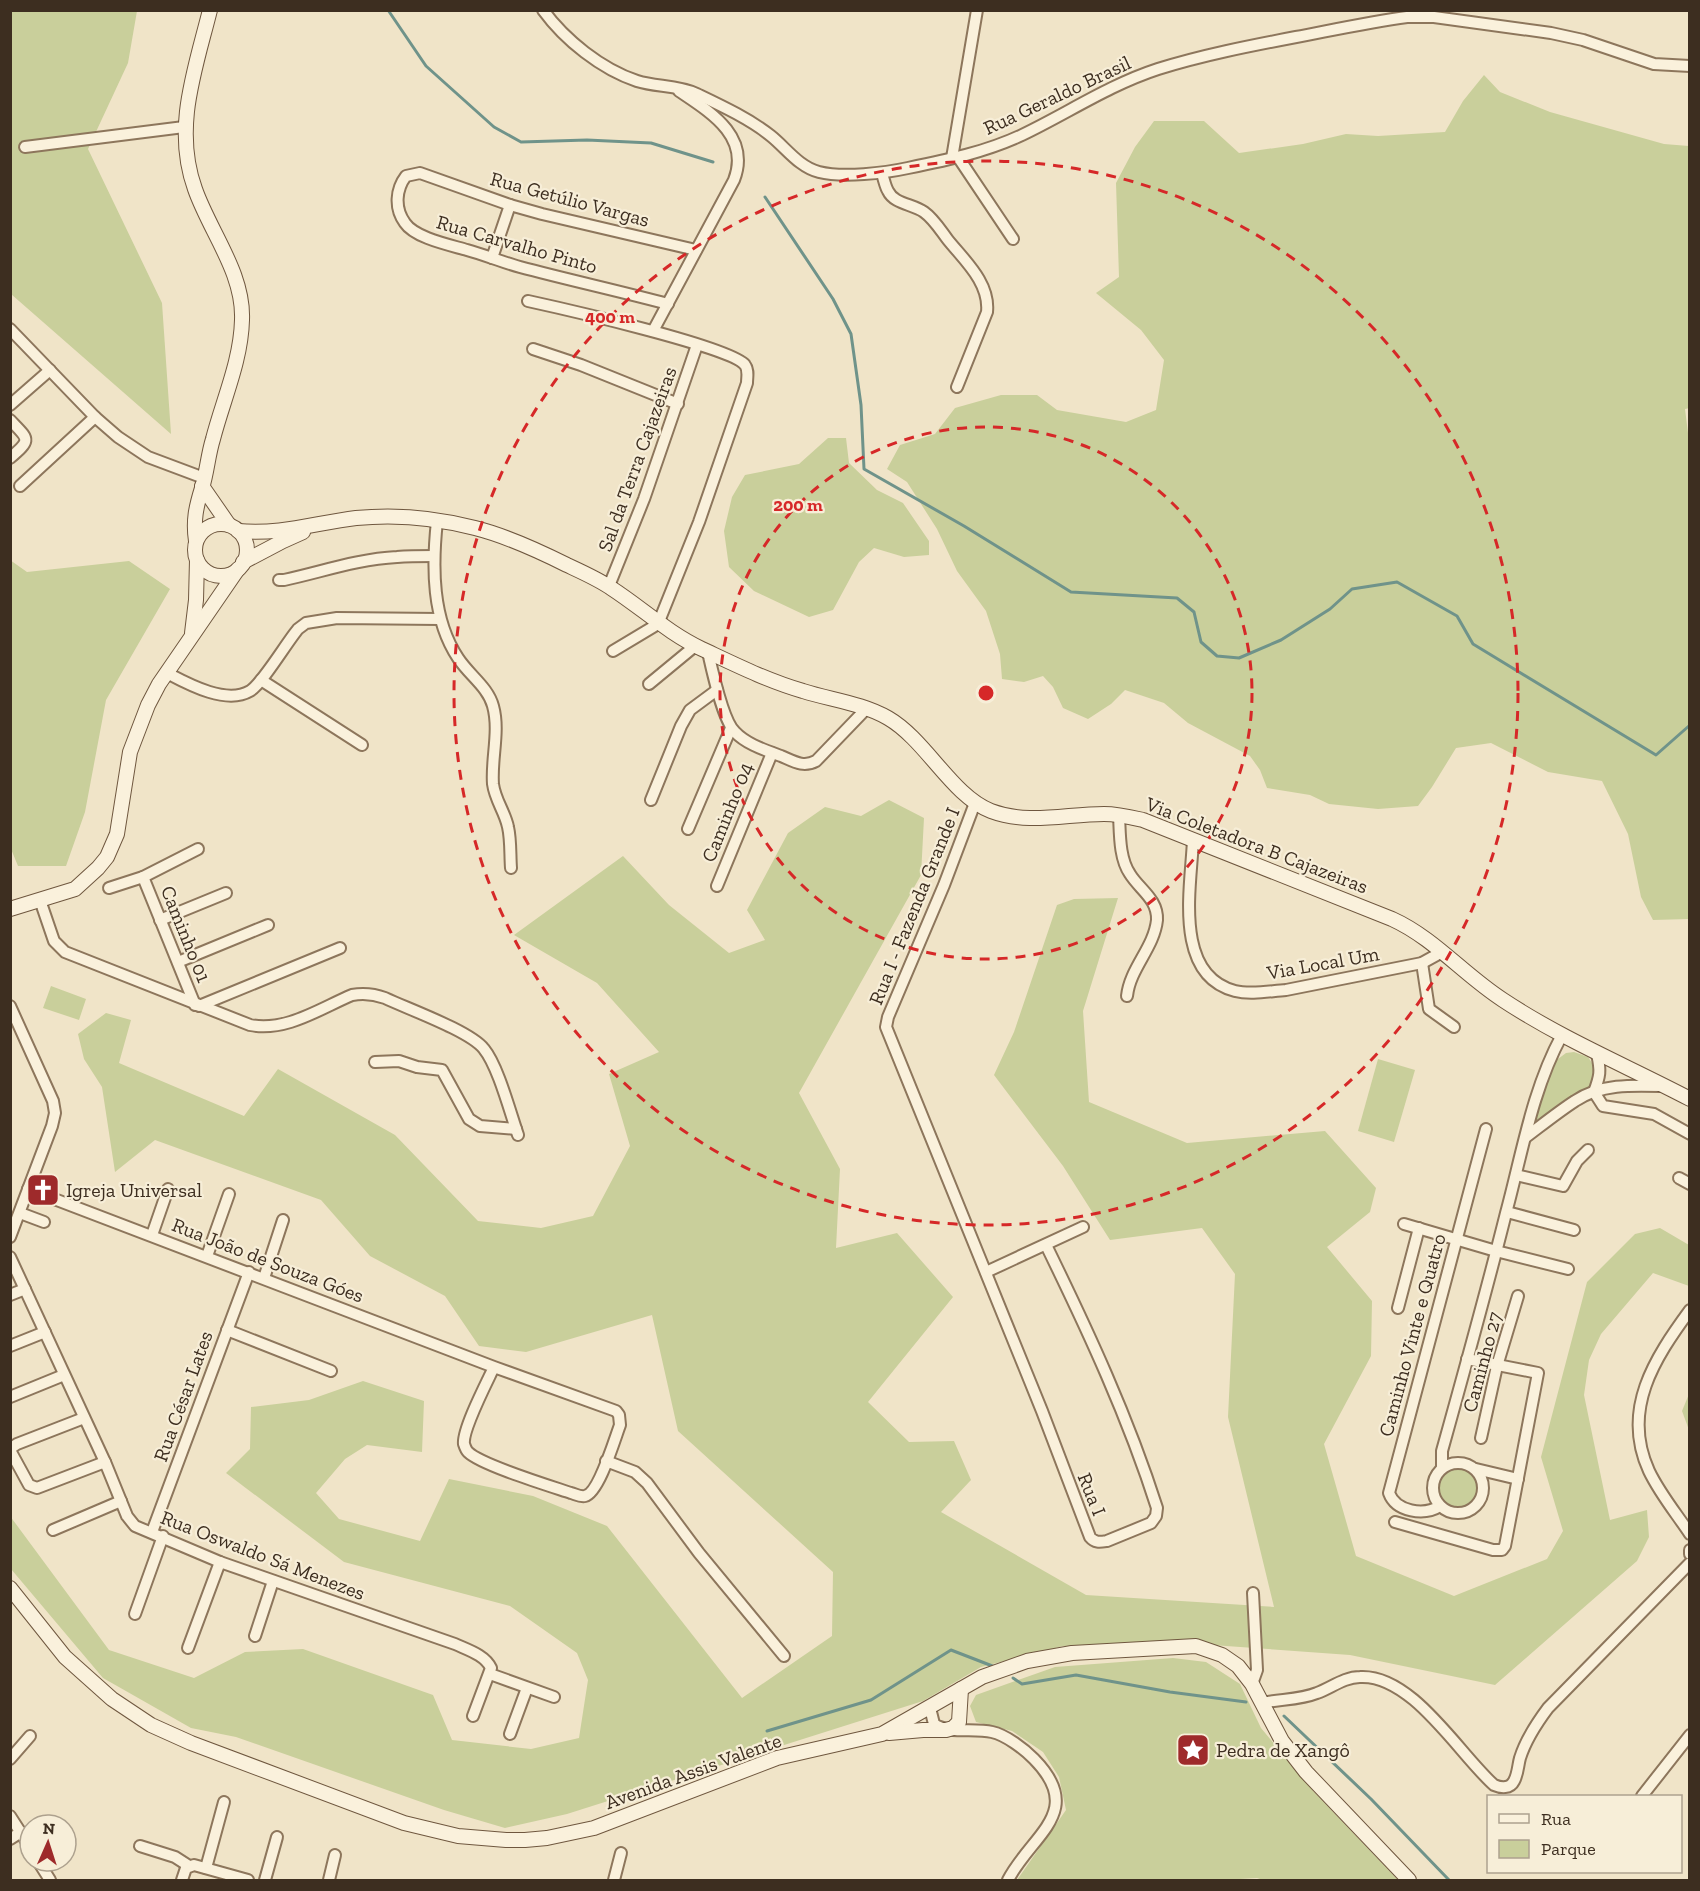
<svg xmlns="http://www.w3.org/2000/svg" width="1700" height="1891" viewBox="0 0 1700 1891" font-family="'Zilla Slab',serif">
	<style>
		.green { fill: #c9cf9b }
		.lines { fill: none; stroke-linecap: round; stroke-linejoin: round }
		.stream { stroke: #6f938a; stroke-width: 3 }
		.street-casing { stroke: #8d765c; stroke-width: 14 }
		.secondary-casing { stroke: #6f573f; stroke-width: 16 }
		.street { stroke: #faf1dc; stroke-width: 10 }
		.secondary { stroke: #faf1dc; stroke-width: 14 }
		.ring { fill: none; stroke: #d62828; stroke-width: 3; stroke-dasharray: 10 8 }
		.labels { text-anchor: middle; stroke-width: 4.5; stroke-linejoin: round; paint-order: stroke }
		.street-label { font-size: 20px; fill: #3d2e20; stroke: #f7eed8 }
		.poi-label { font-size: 20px; fill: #3d2e20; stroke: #f7eed8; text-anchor: start }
		.centre { fill: #d62828; stroke: #f7eed8; stroke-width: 3 }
		.ring-label { font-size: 18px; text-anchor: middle; font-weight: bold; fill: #d62828; stroke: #f7eed8; stroke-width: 4.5; stroke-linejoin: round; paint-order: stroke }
	</style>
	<rect width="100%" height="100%" fill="#f0e4c8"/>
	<g class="green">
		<path d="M10,11H137L128,63L88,149L162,303L171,434L11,294Z"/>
		<path d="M1484,75L1500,92L1550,112L1664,144L1689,146L1690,408L1685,409L1690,449L1689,919L1653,920L1641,897L1628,834L1602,781L1548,772L1491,743L1456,748L1432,787L1418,806L1378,809L1329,804L1310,795L1267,788L1260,770L1250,756L1188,723L1164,703L1125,690L1111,704L1088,719L1063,708L1053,687L1043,676L1024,682L1002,679L1000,654L986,611L957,571L937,529L907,482L887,469L900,445L935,434L955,408L1001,395H1037L1057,410L1126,422L1156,410L1164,360L1141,330L1096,293L1119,277L1116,183L1135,147L1154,121H1204L1239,153L1303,144L1346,134L1378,136L1445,132L1463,101Z"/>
		<path d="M828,438H846L849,463L877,490L903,503L929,541V555L904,557L874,548L859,562L833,610L809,617L754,591L729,567L724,531L732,497L745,475L799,464Z"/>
		<path d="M10,560L27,572L129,561L170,589L106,700L85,812L66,866H18L11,849Z"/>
		<path d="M889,800L924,818L921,875L799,1093L840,1169L836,1248L897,1233L953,1297L868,1402L909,1442L954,1441L971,1480L941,1512L1086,1595L1274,1607L1228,1417L1235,1274L1202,1228L1110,1240L1063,1166L994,1075L1014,1032L1057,905L1074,899L1118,898L1083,1011L1089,1102L1187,1143L1325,1131L1376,1188L1370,1212L1327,1247L1372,1301L1371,1356L1324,1444L1356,1556L1454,1596L1547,1559L1563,1531L1541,1457L1587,1282L1635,1234L1660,1228L1689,1245V1286L1653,1273L1601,1334L1589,1360L1584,1395L1610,1520L1647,1510L1649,1537L1637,1561L1495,1685L1350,1655L1198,1644L1063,1646L981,1667L923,1701L567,1814L505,1828L444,1810L236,1737L191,1728L103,1678L11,1569L10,1516L109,1650L194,1678L245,1652L303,1649L433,1695L452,1740L531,1749L579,1738L588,1680L577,1653L510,1606L344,1562L226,1473L250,1449L251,1407L309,1400L363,1381L424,1401L422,1452L367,1445L345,1459L316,1493L339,1519L420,1541L449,1479L533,1496L607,1526L742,1698L832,1636L833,1572L678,1431L652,1315L526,1352L479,1346L445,1296L370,1256L321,1200L155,1140L115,1172L102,1087L84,1059L78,1034L106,1013L131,1020L119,1063L244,1116L278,1069L395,1135L478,1221L541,1228L593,1216L630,1146L609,1074L659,1052L597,983L514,935L623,856L669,905L729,953L765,940L747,910L788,833L825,807L861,816Z"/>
		<path d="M51,986L86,999L79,1020L43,1008Z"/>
		<path d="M1574,1052L1588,1057L1596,1069L1590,1090L1536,1127L1533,1125L1554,1062L1566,1053Z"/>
		<path d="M1378,1059L1415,1070L1394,1142L1358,1131Z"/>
		<path d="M1689,1394V1430L1682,1411Z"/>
		<circle cx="1458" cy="1487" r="20"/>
		<path d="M1173,1658L1206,1662L1240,1684L1261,1728L1314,1792L1398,1880H1263L1257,1878L1224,1880H1017L1066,1810L1059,1777L1043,1752L1012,1731L976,1722L970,1706L976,1695L1055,1667Z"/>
	</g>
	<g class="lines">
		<g class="stream">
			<path d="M388,10L426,66L494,127L521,142L587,140L651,143L713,162"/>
			<path d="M765,197L833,299L851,334L861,405L864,469L964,526L1071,592L1177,598L1194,612L1201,642L1217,656L1239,658L1281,640L1330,609L1352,589L1397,582L1457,616L1473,644L1656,755L1690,725"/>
			<path d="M1013,1678L1022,1684L1076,1675L1170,1692L1246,1702"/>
			<path d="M1284,1716L1371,1799L1449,1880"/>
			<path d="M767,1731L871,1700L951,1650L995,1667"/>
		</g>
		<defs>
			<g id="street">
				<path d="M543,10C565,40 601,69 637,81C656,87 678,85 697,94C720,105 750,119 771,136C786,148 799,167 819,172C843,178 885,173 908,168C947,160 986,152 1022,135C1068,113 1109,85 1158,69C1203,55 1249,46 1296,37C1333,30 1370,22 1407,17H1434L1551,33L1583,40L1654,64L1690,66"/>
				<path d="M25,147L184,127"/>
				<path d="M958,157L1013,239"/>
				<path d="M952,158L977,10"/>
				<path d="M882,174C884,179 885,186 888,191C894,204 913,204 924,212C934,219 941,231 948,240C965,261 990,283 987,312L957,387"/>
				<path d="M492,258L510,205"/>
				<path d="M528,301C560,308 732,347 745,365C749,370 747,377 747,383L699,522L658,624L613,651"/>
				<path d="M668,304C619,291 569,280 520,267C502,262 485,255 467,250C450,245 415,238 405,223C394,208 396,189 406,176L420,173L510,205L542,214L696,250"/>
				<path d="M10,329L95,417L118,437L148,457L204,478"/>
				<path d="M653,331L734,180C751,136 710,112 679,91"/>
				<path d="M533,349L581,365L678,404"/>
				<path d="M10,405L50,370"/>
				<path d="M10,420C29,440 32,439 10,458"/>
				<path d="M20,486L95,417"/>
				<path d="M437,521C432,567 432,619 458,658C469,675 488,687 493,706C500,731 491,759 493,784C495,800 505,812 508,827C511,840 510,855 511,868"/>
				<path d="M279,580H284C321,572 358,559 397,557C409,556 422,556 434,556"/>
				<path d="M609,586L644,499L697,345"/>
				<path d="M708,652C712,670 723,721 735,732C746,744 765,750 781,756C793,761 803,768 816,761L867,708"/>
				<path d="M167,673C188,684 226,705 250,691C262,684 287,642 298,629L306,623L337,618L440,619"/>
				<path d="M261,680L362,745"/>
				<path d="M649,684L695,646"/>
				<path d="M651,800L681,726L690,710L717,690"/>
				<path d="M975,803L944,885L888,1017L886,1027L1042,1411L1090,1537C1095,1543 1100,1542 1107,1541L1151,1523L1156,1516L1157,1508C1128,1417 1088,1331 1046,1245"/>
				<path d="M1119,815C1120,833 1119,858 1130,874C1139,889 1158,899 1157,920C1154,948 1130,968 1127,996"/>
				<path d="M688,829L731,728"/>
				<path d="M1193,840C1191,887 1173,975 1235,991C1251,995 1270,991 1286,990L1422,963L1442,952"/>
				<path d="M143,877L195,1005"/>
				<path d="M717,886L772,753"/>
				<path d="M109,888L143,877L198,849"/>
				<path d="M40,900L54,941L65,952L250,1025C286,1032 319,1009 352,995C363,993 374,994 385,998C408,1009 470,1031 484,1049C498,1066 510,1112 518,1135"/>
				<path d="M160,920L226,893"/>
				<path d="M178,962L268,925"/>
				<path d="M1422,963L1429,1009L1454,1027"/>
				<path d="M10,1006L53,1101L55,1113L52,1126L10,1237"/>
				<path d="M199,1006L340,948"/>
				<path d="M375,1062L399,1061L417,1067L442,1070L469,1119L480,1126L516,1129"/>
				<path d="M1594,1092L1603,1106L1654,1114L1690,1134"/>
				<path d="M1594,1092C1600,1076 1601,1071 1597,1054"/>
				<path d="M1526,1137C1542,1125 1558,1112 1575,1101C1600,1084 1632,1085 1661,1086"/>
				<path d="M1516,1175L1563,1186L1577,1161L1588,1150"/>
				<path d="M1679,1178L1690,1184"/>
				<path d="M28,1189L494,1367L616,1411L619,1415L620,1425C615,1438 599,1493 585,1496C580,1497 575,1494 571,1493C550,1486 481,1465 468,1452C466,1450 465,1447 464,1444C462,1430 487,1382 494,1367"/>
				<path d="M1507,1212L1574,1230"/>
				<path d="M20,1213L44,1222"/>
				<path d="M1404,1224L1496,1251L1568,1269"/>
				<path d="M152,1235L168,1189"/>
				<path d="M207,1256L229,1194"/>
				<path d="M10,1257L105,1462L127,1516L135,1526L220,1562L455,1644C468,1650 485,1655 491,1668L473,1716"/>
				<path d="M986,1272L1083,1227"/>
				<path d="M264,1278L283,1220"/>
				<path d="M10,1295L25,1289"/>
				<path d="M1398,1308L1419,1228"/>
				<path d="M1690,1310C1654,1359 1621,1410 1649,1471C1660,1494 1676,1513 1690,1534"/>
				<path d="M227,1330L331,1371"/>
				<path d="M10,1346L45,1332"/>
				<path d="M10,1397L64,1375"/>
				<path d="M84,1418L17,1444L11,1448V1452L29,1485L37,1488L105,1462"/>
				<path d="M1481,1438L1497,1366L1518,1296"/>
				<path d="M606,1461L635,1472L647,1483L699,1553L784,1656"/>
				<circle cx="1458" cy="1488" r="25"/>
				<path d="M1442,1468V1451C1464,1372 1486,1293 1506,1213C1522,1154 1532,1090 1562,1035"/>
				<path d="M1476,1469L1518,1479"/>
				<path d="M1440,1506C1424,1516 1396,1512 1389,1493L1486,1129"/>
				<path d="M1395,1522L1493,1550H1502L1505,1546L1538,1373L1467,1359"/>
				<path d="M53,1530L121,1501"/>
				<path d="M152,1532L249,1272"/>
				<path d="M1690,1550V1554"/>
				<path d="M135,1614L163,1536"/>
				<path d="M255,1636L273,1581"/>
				<path d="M188,1648L220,1562"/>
				<path d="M490,1674L554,1697"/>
				<path d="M1252,1684L1257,1670L1253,1593"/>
				<path d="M1262,1703C1280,1699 1300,1700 1317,1693C1331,1688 1344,1677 1360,1677C1412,1674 1459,1754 1494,1785C1501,1788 1510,1789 1514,1781C1518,1774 1518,1765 1520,1758C1526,1739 1536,1724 1548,1708L1690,1563"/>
				<path d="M930,1708L934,1724C948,1734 974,1728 992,1732C1006,1735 1024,1749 1034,1759C1086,1812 1032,1834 1008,1880"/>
				<path d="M510,1734L527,1688"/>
				<path d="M10,1759L30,1736"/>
				<path d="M1642,1796L1690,1735"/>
				<path d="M10,1816L30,1847"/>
				<path d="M10,1839L21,1832"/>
				<path d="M140,1846L175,1857L189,1866"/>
				<path d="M38,1861L50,1880"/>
				<path d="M206,1868L224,1802"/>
				<path d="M182,1880L186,1868L194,1865L248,1880"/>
				<path d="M265,1880L277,1837"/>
				<path d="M329,1880L335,1855"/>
				<path d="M614,1880L621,1853"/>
			</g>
			<g id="secondary">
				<path d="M202,486L229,525"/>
				<circle cx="221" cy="550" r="26"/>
				<path d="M238,531C281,535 315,523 356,518C396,514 437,518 475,528C507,536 537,550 567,565C582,572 598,579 611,588C642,608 668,633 702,649C734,664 768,681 803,691C831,700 862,703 888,718C926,740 952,796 991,811C1028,825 1066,814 1104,814C1118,814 1130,817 1143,820L1392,919C1434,938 1464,975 1503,1000C1562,1039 1627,1066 1690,1099"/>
				<path d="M196,541C193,521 196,507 202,488C207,472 208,455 213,439C223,400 241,361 242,320C244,273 210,232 195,189C173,128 195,70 210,10"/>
				<path d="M243,562L283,541L303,532"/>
				<path d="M192,633L196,600L197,560"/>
				<path d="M10,909L75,889L98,868L107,857L117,834L130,752L148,705L159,684L238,569"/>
				<path d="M10,1588L65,1657L112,1699L151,1725L191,1743L404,1823L458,1836L506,1840H525L547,1838L594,1828L777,1758L882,1734L982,1677L1027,1661L1072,1653L1196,1646L1222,1655L1238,1666L1252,1684L1282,1741L1306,1772L1409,1880"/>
				<path d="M889,1733L923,1730H946L953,1728L959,1722L961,1689"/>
			</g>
		</defs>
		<use href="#street" class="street-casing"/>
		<use href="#secondary" class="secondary-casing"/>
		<use href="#street" class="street"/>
		<use href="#secondary" class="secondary"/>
	</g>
	<g class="ring">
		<circle cx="986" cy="693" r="266"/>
		<circle cx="986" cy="693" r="532"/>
	</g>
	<defs>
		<symbol id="church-square" viewBox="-11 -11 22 22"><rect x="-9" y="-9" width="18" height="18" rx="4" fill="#9e2a2b" stroke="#f7eed8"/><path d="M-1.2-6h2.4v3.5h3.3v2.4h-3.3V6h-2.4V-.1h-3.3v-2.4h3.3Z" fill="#fff"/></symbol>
		<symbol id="sight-square" viewBox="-11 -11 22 22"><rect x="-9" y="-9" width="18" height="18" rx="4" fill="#9e2a2b" stroke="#f7eed8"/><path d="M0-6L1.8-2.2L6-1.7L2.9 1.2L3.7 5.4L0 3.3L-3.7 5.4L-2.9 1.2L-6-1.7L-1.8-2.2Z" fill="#fff"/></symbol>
	</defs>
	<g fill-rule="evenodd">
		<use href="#church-square" x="24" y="1171" width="38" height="38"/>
		<use href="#sight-square" x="1174" y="1731" width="38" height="38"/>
	</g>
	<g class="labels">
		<g class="street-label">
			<text transform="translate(1057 95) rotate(-25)" y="7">Rua Geraldo Brasil</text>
			<text transform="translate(570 199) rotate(15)" y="7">Rua Getúlio Vargas</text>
			<text transform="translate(517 244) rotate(16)" y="7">Rua Carvalho Pinto</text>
			<text transform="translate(637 459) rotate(-70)" y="7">Sal da Terra Cajazeiras</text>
			<text transform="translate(727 812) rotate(-68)" y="7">Caminho 04</text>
			<text transform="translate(1257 845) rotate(21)" y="7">Via Coletadora B Cajazeiras</text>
			<text transform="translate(914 906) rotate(-68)" y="7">Rua I - Fazenda Grande I</text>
			<text transform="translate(186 934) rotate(68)" y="7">Caminho 01</text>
			<text transform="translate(1323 963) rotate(-10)" y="7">Via Local Um</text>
			<text transform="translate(268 1260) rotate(21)" y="7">Rua João de Souza Góes</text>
			<text transform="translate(1412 1335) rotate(-75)" y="7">Caminho Vinte e Quatro</text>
			<text transform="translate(1482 1362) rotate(-75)" y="7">Caminho 27</text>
			<text transform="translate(183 1396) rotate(-70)" y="7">Rua César Lates</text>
			<text transform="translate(1092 1494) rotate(68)" y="7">Rua I</text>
			<text transform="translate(263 1555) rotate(21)" y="7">Rua Oswaldo Sá Menezes</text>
			<text transform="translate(693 1771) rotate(-20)" y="7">Avenida Assis Valente</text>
		</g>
		<g class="poi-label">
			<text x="66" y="1197">Igreja Universal</text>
			<text x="1216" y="1757">Pedra de Xangô</text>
		</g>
	</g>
	<circle cx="986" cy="693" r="9" class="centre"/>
	<g class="ring-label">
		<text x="610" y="323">400 m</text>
		<text x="798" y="511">200 m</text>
	</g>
	<rect width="1700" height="1891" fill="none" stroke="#3d2e20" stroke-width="24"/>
	<rect x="1487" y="1795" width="195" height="78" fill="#f7eed8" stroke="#ada18e" stroke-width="1.5"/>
	<rect x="1499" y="1814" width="30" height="9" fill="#faf1dc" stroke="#ada18e" stroke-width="1.5"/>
	<text x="1541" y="1825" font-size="18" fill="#3d2e20">Rua</text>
	<rect x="1499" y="1840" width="30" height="18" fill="#c9cf9b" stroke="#ada18e" stroke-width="1.5"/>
	<text x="1541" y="1855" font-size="18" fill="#3d2e20">Parque</text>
	<g transform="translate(48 1843) rotate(3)"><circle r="28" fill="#f7eed8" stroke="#ada18e" stroke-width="1.5"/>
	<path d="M0-4.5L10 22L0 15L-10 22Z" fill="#9e2a2b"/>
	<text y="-9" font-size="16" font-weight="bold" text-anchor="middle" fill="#3d2e20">N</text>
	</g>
</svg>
